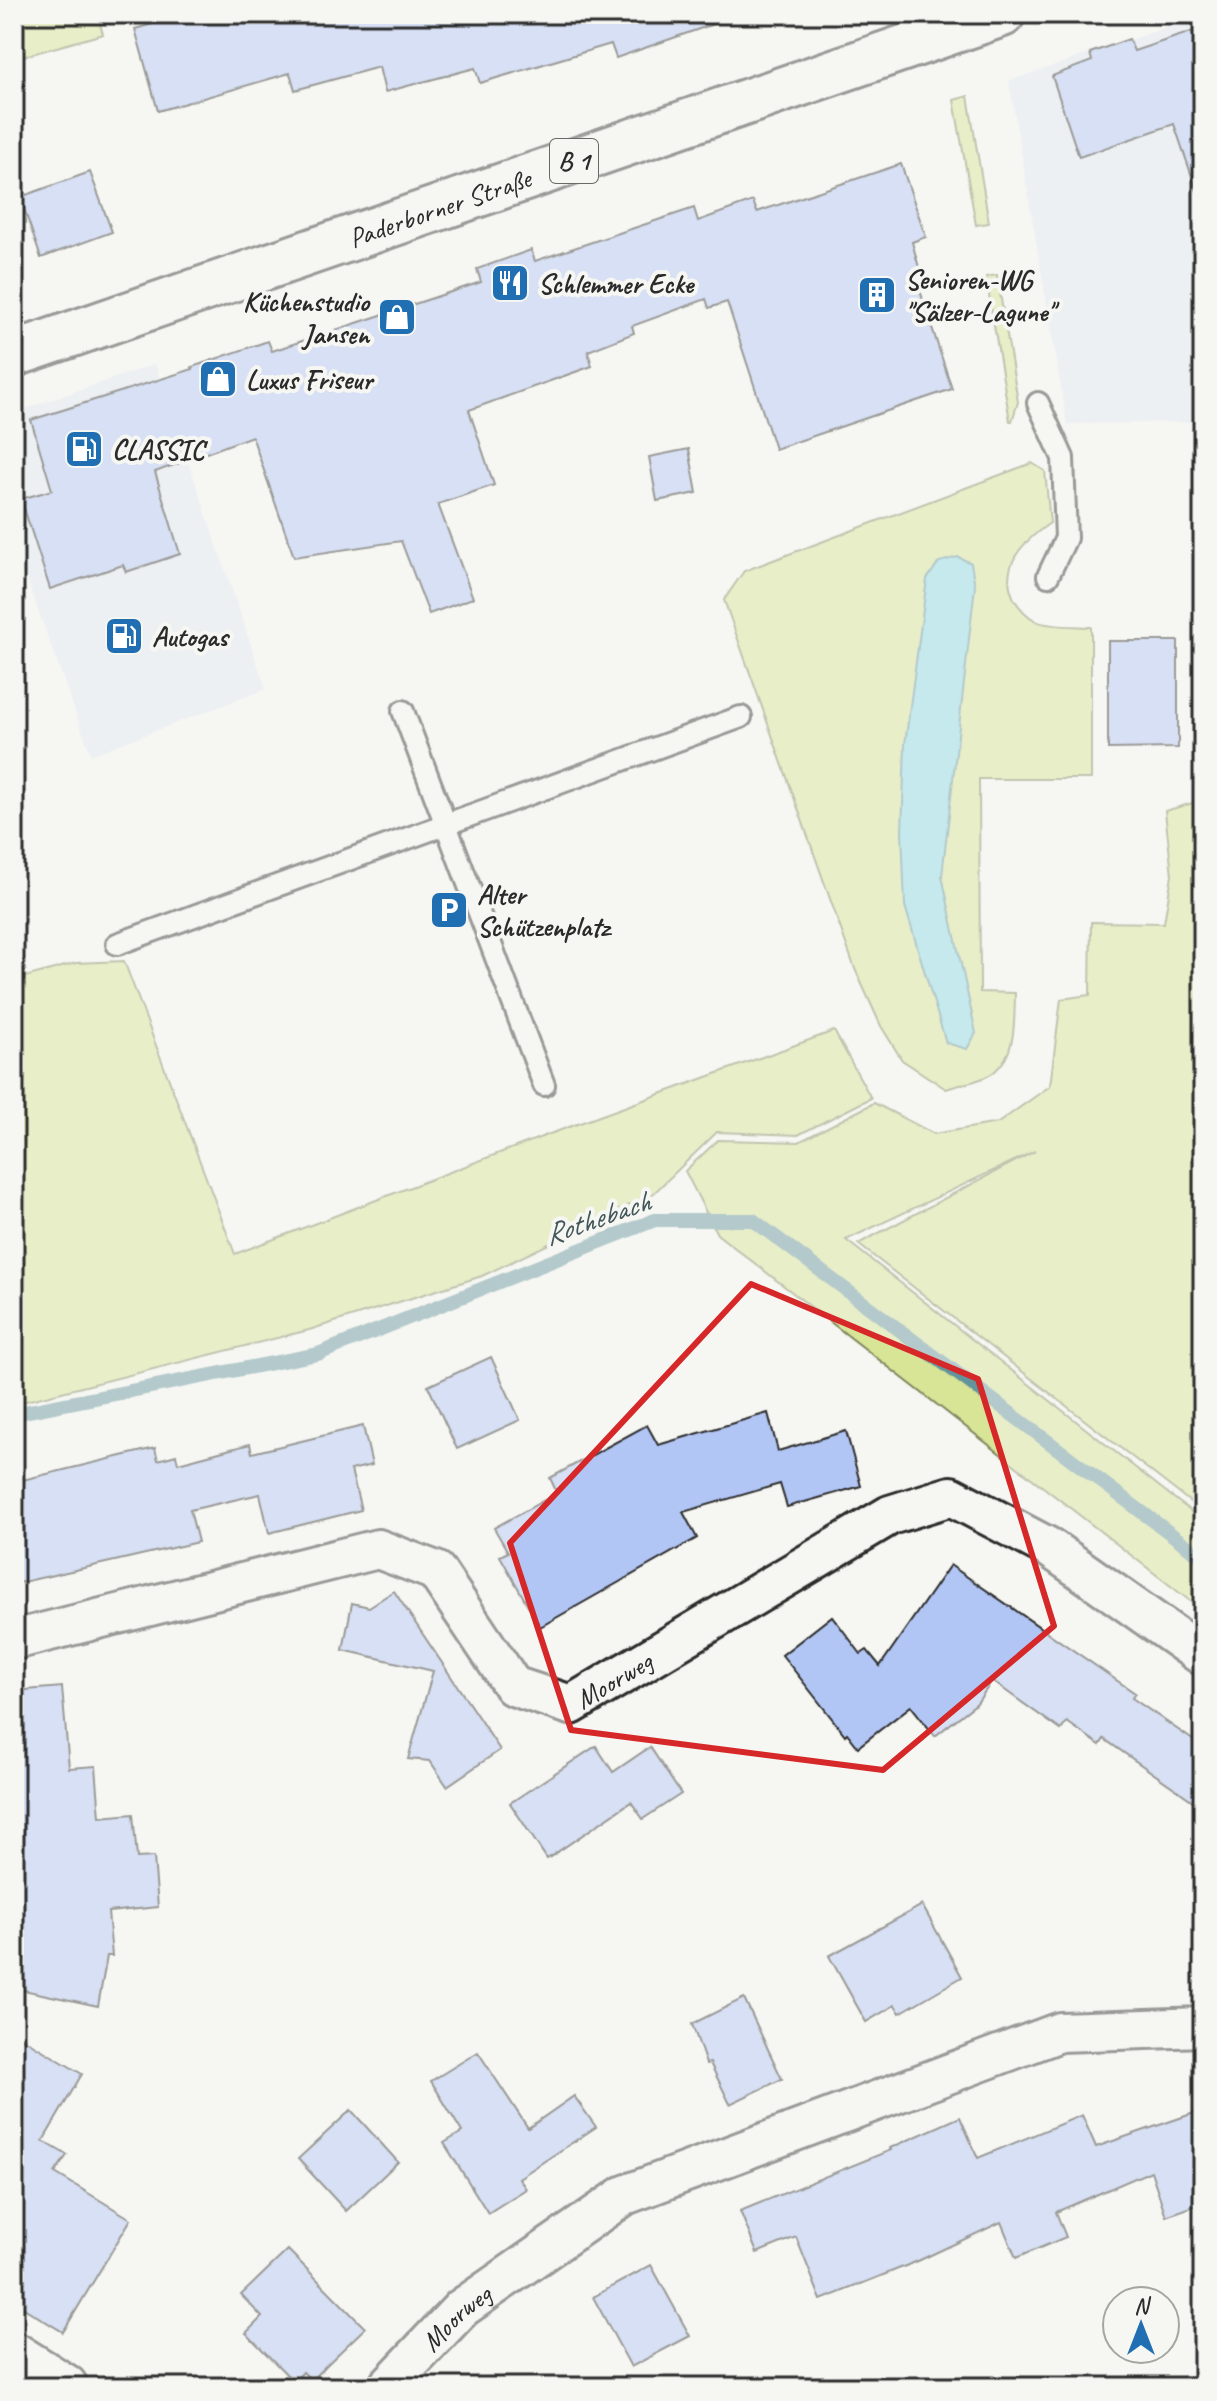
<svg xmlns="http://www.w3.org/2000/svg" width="1217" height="2401" viewBox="0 0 1217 2401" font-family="Caveat,sans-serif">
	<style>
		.built { fill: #e2e8f3 }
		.green { fill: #d8e496; stroke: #828860; stroke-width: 2 }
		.water { fill: #89d9e5; stroke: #63939b; stroke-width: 2 }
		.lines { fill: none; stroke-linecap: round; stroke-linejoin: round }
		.stream { stroke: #63939b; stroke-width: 14 }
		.building { fill: #b2c6f5; stroke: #2b2b2b; stroke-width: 2 }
		.lane-casing { stroke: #2b2b2b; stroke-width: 26 }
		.street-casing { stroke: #2b2b2b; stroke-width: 44 }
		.secondary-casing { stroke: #2b2b2b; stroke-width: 50 }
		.primary-casing { stroke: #2b2b2b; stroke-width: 50 }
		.lane { stroke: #f6f6f2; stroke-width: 20 }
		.street { stroke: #f6f6f2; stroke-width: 38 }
		.secondary { stroke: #f6f6f2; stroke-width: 44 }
		.primary { stroke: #f6f6f2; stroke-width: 44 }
		.marked { fill: none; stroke: #d62828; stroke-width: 6; stroke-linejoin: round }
		.labels { text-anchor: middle; stroke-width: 8; stroke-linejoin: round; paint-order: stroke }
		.shield { fill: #f6f6f2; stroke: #686867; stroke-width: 2 }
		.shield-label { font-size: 26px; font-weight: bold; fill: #2b2b2b }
		.street-label { font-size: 28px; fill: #2b2b2b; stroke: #f6f6f2 }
		.poi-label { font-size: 28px; font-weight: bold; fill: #2b2b2b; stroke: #f6f6f2; text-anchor: start }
		.water-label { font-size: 30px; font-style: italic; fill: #42565a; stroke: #f6f6f2 }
	</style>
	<rect width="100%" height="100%" fill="#f6f6f2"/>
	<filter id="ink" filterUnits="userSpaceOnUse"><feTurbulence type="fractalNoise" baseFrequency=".0125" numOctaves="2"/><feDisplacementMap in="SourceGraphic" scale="16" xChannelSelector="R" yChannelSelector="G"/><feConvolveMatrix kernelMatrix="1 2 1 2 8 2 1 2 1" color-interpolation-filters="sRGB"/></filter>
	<g filter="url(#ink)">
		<g class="built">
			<path d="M1203,15V422L1067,424L1009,81Z"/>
			<path d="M155,364L266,689L91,755L14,545V427L27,423L22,410Z"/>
		</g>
		<g class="green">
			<path d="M14,14H97L103,34L14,59Z"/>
			<path d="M968,96L989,223L976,225L954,100Z"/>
			<path d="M997,275L1018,402L1012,421H1010L986,277Z"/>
			<path d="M1032,463L1045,471L1050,523C1024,541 998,565 1014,599C1019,607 1027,616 1036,621C1047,627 1077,626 1091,627V779H979L980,992L1015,993C1014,1019 1017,1053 995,1071C984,1081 960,1084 946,1089L902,1060L881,1026L855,969L724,600L744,571Z"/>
			<path d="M1203,800V1512L858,1244L1035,1151L846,1240L1203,1521V1611L717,1234L685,1171L718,1140L799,1142L874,1103L934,1134L998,1123L1050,1086L1061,999L1090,995L1091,922L1164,923L1172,875L1165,811Z"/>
			<path d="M124,961L235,1254L547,1135L834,1031L871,1098L798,1135L717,1132L653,1194L482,1276L309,1330L14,1404V980L76,963Z"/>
		</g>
		<path class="water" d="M958,557L971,563L975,586L942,876L976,1033L967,1049L946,1043L905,906L902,832L905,744L927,579L939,562Z"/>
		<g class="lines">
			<path class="stream" d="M14,1414L318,1354L655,1220H753L1203,1558"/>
		</g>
		<g class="building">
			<path d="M187,14H724L725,20L616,58L611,44L480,83L475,68L385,92L379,67L295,90L290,73L158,111L135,29Z"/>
			<path d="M1203,28V190L1197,191L1174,124L1079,157L1052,76L1092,61L1090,53L1129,39L1134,51Z"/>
			<path d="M901,164L926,237L912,242L923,282L918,284L952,389L775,449L727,302L709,308L706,299L632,326L634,333L588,351L592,366L469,410L494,485L438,504L473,598L429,614L401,541L294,557L252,436L155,472L180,554L126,572L123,565L50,589L21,499L52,490L31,420L193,369L192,367L268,341L272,351L481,282L477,269L531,250L535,261L694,208L698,221L753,201L757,212Z"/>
			<path d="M90,172L112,232L41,258L20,197Z"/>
			<path d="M689,449L697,493L657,501L649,457Z"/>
			<path d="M1108,641H1178V748L1108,749Z"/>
			<path d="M491,1357L520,1420L457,1449L428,1386Z"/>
			<path d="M768,1413L778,1451L846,1431L861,1486L787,1507L780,1484L683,1512L697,1538L540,1627L500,1556L508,1552L494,1528L557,1493L550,1478L647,1425L658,1445Z"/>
			<path d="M363,1426L372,1465L351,1470L361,1510L269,1533L260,1494L190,1510L198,1542L14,1584V1482L155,1448L158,1460L176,1455L178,1463L250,1444L252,1453Z"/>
			<path d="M950,1565L1135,1693L1132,1698L1203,1747V1808L1104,1739L1100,1745L1067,1722L1061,1730L992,1681L977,1703L935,1736L911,1706L858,1747L847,1733L845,1735L782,1655L832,1616L861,1654L867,1650L880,1666Z"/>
			<path d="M394,1591L500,1750L447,1786L430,1761L408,1759L433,1671L343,1650L352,1603L369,1607Z"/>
			<path d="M62,1687L69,1768L96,1766L100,1817L133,1814L137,1858L154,1857L158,1907L108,1912L112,1956H107L98,2006L14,1988V1945L24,1947L14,1857V1691Z"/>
			<path d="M596,1746L613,1772L650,1747L681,1794L643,1819L631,1802L547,1859L510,1803Z"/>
			<path d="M922,1905L962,1977L900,2013L895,2005L866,2022L829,1956Z"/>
			<path d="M744,1998L782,2079L730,2104L710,2063L706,2064L692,2024Z"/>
			<path d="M14,2033L82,2074L43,2141L67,2155L55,2173L131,2219L63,2332L14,2302Z"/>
			<path d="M478,2052L528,2128L574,2096L596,2127L519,2178L526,2189L488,2213L444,2143L462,2132L431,2081Z"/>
			<path d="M351,2110L398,2162L346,2211L298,2159Z"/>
			<path d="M1203,2110V2203L1166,2216L1151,2171L1056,2212L1066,2237L1016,2258L1001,2222L918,2261L821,2300L796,2237L757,2253L740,2211L891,2150L890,2148L960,2117L978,2158L1082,2115L1096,2147Z"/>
			<path d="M288,2250L365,2328L311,2380L303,2372L294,2382L246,2333L262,2317L241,2295Z"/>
			<path d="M651,2265L690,2336L631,2367L593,2297Z"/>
		</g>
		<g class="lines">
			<defs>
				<g id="lane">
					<path d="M1038,403L1063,458L1066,538L1048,576"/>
					<path d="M403,711L544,1085"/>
					<path d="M117,944L741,717"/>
				</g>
				<g id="street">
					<path id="s1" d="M14,1640L378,1549L436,1571L513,1686L571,1705L890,1515L951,1496L1050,1548L1203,1656"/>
					<path id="s2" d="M387,2387L462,2308L625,2195L1060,2032L1203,2027"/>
				</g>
				<path id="secondary" d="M14,2355L65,2387"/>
				<g id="primary">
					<path id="s3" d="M14,354L1002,14"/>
				</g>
			</defs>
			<use href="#lane" class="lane-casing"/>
			<use href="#street" class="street-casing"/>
			<use href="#secondary" class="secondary-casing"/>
			<use href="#primary" class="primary-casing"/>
			<use href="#lane" class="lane"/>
			<use href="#street" class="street"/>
			<use href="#secondary" class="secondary"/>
			<use href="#primary" class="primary"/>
		</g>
	</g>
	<path d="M0 0H1217V2401H0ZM751,1284L978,1379L1054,1626L883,1770L571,1730L510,1543Z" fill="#f6f6f2" fill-opacity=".55" fill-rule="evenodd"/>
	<path class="marked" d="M751,1284L978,1379L1054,1626L883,1770L571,1730L510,1543Z"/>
	<defs>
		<symbol id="restaurant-square" viewBox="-11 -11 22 22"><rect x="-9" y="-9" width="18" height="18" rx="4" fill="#1f6fb2" stroke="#f6f6f2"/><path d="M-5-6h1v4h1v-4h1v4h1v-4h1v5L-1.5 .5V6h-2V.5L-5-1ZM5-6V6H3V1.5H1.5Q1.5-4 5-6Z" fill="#fff"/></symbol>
		<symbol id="building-square" viewBox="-11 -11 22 22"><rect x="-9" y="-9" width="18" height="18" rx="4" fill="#1f6fb2" stroke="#f6f6f2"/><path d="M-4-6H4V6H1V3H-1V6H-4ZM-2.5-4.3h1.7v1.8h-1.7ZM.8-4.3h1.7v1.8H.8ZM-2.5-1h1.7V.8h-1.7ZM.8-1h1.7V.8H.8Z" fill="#fff"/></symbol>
		<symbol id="shop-square" viewBox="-11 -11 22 22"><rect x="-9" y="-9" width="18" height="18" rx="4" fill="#1f6fb2" stroke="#f6f6f2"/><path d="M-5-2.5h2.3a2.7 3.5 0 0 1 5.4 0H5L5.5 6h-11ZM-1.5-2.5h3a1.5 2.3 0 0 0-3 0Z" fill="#fff"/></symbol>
		<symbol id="fuel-square" viewBox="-11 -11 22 22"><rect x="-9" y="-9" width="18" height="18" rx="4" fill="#1f6fb2" stroke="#f6f6f2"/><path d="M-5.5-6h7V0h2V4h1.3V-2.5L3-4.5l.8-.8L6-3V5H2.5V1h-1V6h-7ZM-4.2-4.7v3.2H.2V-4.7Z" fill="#fff"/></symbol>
		<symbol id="parking-square" viewBox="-11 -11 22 22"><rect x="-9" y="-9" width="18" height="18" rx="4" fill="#1f6fb2" stroke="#f6f6f2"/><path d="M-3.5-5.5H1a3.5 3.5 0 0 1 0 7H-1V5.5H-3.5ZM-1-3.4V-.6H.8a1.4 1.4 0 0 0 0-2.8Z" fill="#fff"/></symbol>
	</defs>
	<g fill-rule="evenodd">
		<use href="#restaurant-square" x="488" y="261" width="44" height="44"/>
		<use href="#building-square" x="855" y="273" width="44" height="44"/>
		<use href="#shop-square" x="375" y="295" width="44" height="44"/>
		<use href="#shop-square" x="196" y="357" width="44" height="44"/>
		<use href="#fuel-square" x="62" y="427" width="44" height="44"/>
		<use href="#fuel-square" x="102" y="614" width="44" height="44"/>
		<use href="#parking-square" x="427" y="888" width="44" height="44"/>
	</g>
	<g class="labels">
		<rect class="shield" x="550" y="139" width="48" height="44" rx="6"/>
		<g class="shield-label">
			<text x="574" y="170">B 1</text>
		</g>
		<g class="street-label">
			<text dy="10" stroke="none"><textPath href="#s3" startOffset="450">Paderborner Straße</textPath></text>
			<text dy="10" stroke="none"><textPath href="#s1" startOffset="686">Moorweg</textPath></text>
			<text dy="10" stroke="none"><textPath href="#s2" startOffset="98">Moorweg</textPath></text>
		</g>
		<g class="poi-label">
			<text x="905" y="289">Senioren-WG<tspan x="905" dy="32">"Sälzer-Lagune"</tspan></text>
			<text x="538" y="293">Schlemmer Ecke</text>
			<text x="369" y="311" text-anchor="end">Küchenstudio<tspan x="369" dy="32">Jansen</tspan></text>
			<text x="246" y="389">Luxus Friseur</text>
			<text x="112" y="459">CLASSIC</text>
			<text x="152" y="646">Autogas</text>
			<text x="477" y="904">Alter<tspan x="477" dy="32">Schützenplatz</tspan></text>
		</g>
		<g class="water-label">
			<text transform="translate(597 1218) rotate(-19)" y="10">Rothebach</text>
		</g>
	</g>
	<rect width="1217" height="2401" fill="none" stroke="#f6f6f2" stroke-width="48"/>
	<rect x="24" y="24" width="1169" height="2353" fill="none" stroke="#2b2b2b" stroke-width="3" filter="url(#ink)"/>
	<g transform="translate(1141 2325)"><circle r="38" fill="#f6f6f2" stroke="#a5a5a2" stroke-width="2"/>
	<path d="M0-6L14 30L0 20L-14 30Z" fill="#1f6fb2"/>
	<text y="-12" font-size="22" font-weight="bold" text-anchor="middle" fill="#2b2b2b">N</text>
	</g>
</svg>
